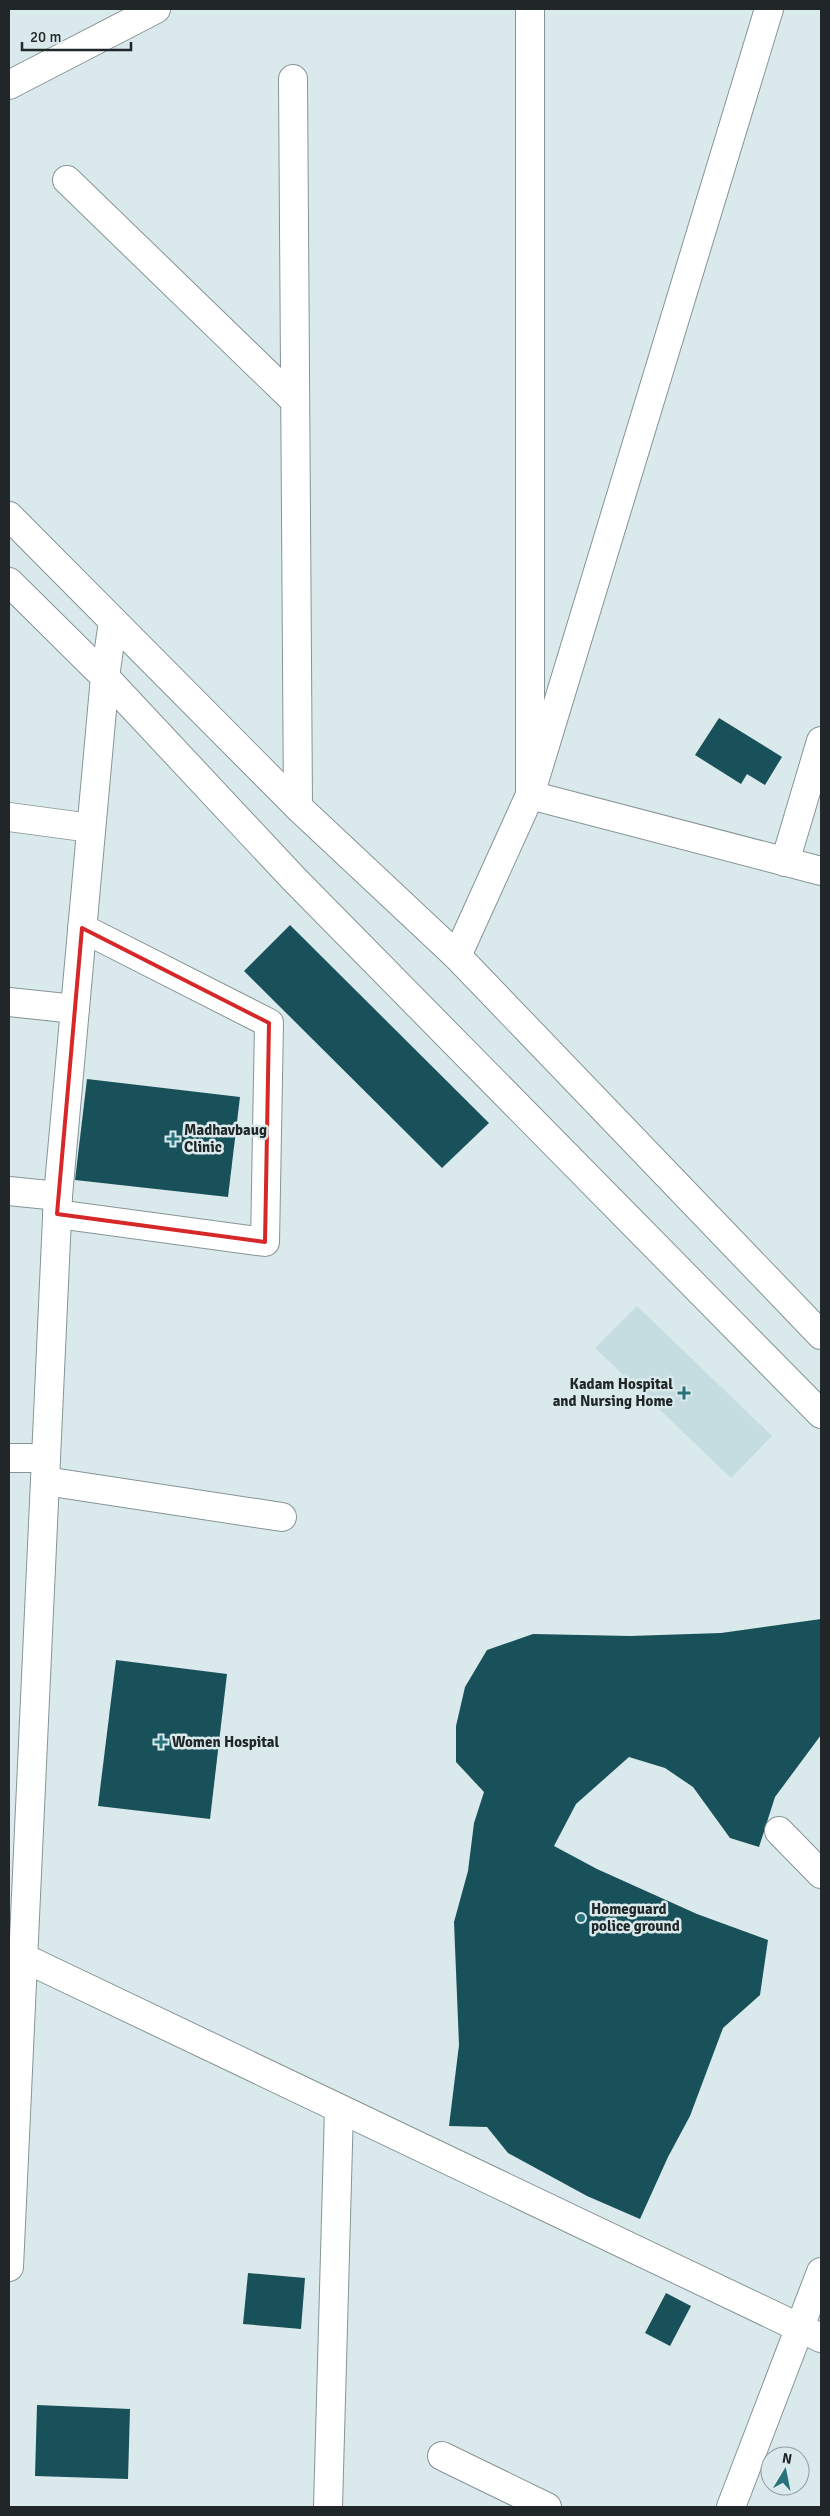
<svg xmlns="http://www.w3.org/2000/svg" width="830" height="2516" viewBox="0 0 830 2516" font-family="Signika,sans-serif">
	<style>
		.built { fill: #c5dde0 }
		.building { fill: #185159 }
		.lines { fill: none; stroke-linecap: round; stroke-linejoin: round }
		.minor-casing { stroke: #869496; stroke-width: 30 }
		.major-casing { stroke: #869496; stroke-width: 30 }
		.minor { stroke: #fff; stroke-width: 28 }
		.major { stroke: #fff; stroke-width: 28 }
		.marked { fill: none; stroke: #d62828; stroke-width: 4; stroke-linejoin: round }
		.poi-dot { fill: #29727b; stroke: #daeaec; stroke-width: 2 }
		.labels { text-anchor: middle; stroke-width: 5; stroke-linejoin: round; paint-order: stroke }
		.poi-label { font-size: 15px; font-weight: bold; fill: #212728; stroke: #daeaec; text-anchor: start }
	</style>
	<rect width="100%" height="100%" fill="#daeaec"/>
	<path class="built" d="M637,1306L772,1436L731,1478L595,1348Z"/>
	<g class="building">
		<path d="M719,718L782,757L765,785L747,774L741,784L695,755Z"/>
		<path d="M290,925L489,1123L442,1168L244,971Z"/>
		<path d="M87,1079L240,1097L228,1197L75,1180Z"/>
		<path d="M821,1619V1735L775,1797L759,1847L730,1838L693,1787L665,1768L629,1757L576,1804L554,1846L597,1869L697,1914L768,1940L760,1995L723,2028L690,2116L668,2157L640,2219L587,2196L508,2153L487,2127L449,2126L459,2045L454,1922L468,1871L474,1823L484,1792L456,1762V1726L465,1687L487,1650L533,1634L630,1636L721,1633Z"/>
		<path d="M116,1660L227,1674L210,1819L98,1806Z"/>
		<path d="M248,2273L305,2278L301,2329L243,2324Z"/>
		<path d="M666,2293L691,2306L670,2346L645,2333Z"/>
		<path d="M37,2405L130,2409L128,2479L35,2476Z"/>
	</g>
	<g class="lines">
		<defs>
			<g id="minor">
				<path d="M530,9V795L821,871"/>
				<path d="M293,79L298,807"/>
				<path d="M9,85L156,9"/>
				<path d="M67,180L294,400"/>
				<path d="M9,817L91,828"/>
				<path d="M785,862L821,741"/>
				<path d="M457,956L530,795L769,9"/>
				<path d="M9,1002L75,1009"/>
				<path d="M9,1191L58,1196"/>
				<path d="M57,1214L265,1242L269,1023L82,928"/>
				<path d="M9,1458H46"/>
				<path d="M45,1481L282,1517"/>
				<path d="M779,1831L821,1874"/>
				<path d="M24,1958L821,2338"/>
				<path d="M9,2267L58,1196L105,677L113,621"/>
				<path d="M442,2456L547,2507"/>
				<path d="M328,2507L339,2109"/>
				<path d="M731,2507L821,2272"/>
			</g>
			<g id="major">
				<path d="M9,516L298,807L457,956L821,1335"/>
				<path d="M9,582L105,677L294,879L821,1414"/>
			</g>
		</defs>
		<use href="#minor" class="minor-casing"/>
		<use href="#major" class="major-casing"/>
		<use href="#minor" class="minor"/>
		<use href="#major" class="major"/>
	</g>
	<path class="marked" d="M82,928L269,1023L265,1242L57,1214Z"/>
	<g class="poi-dot">
		<path d="M170.5 1131.5h5v5h5v5h-5v5h-5v-5h-5v-5h5z"/>
		<path d="M681.5 1385.5h5v5h5v5h-5v5h-5v-5h-5v-5h5z"/>
		<path d="M158.5 1734.5h5v5h5v5h-5v5h-5v-5h-5v-5h5z"/>
		<circle cx="581" cy="1918" r="5"/>
	</g>
	<g class="labels">
		<g class="poi-label">
			<text x="184" y="1135">Madhavbaug<tspan x="184" dy="17">Clinic</tspan></text>
			<text x="673" y="1389" text-anchor="end">Kadam Hospital<tspan x="673" dy="17">and Nursing Home</tspan></text>
			<text x="172" y="1747">Women Hospital</text>
			<text x="591" y="1914">Homeguard<tspan x="591" dy="17">police ground</tspan></text>
		</g>
	</g>
	<rect width="830" height="2516" fill="none" stroke="#212728" stroke-width="20"/>
	<g transform="translate(785 2471) rotate(10)"><circle r="24" fill="#daeaec" stroke="#909c9e"/>
	<path d="M0-4L9 19L0 12L-9 19Z" fill="#29727b"/>
	<text y="-8" font-size="14" font-weight="bold" text-anchor="middle" fill="#212728">N</text>
	</g>
	<path d="M22 42v8h109v-8" fill="none" stroke="#212728" stroke-width="2.5"/>
	<text x="30" y="42" font-size="15" fill="#212728" stroke="#daeaec" stroke-width="4" paint-order="stroke">20 m</text>
</svg>
